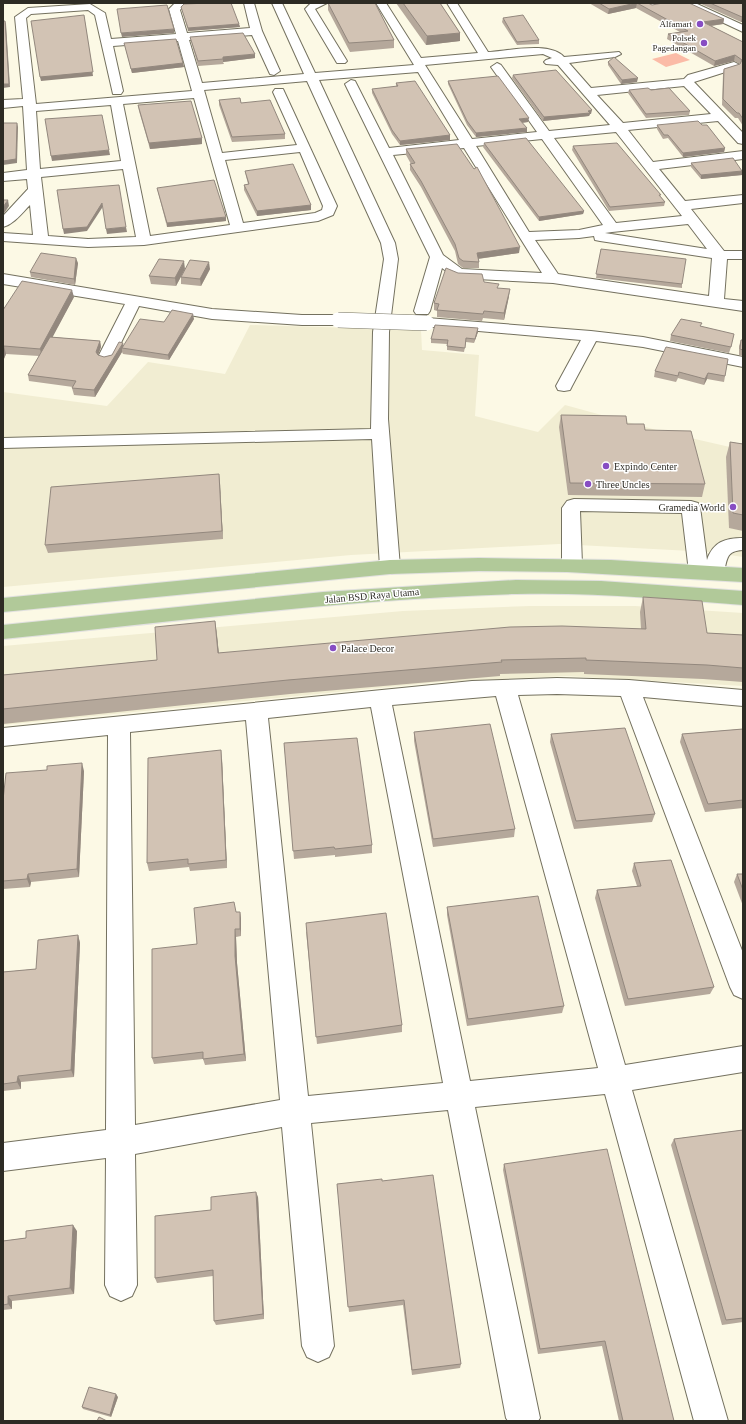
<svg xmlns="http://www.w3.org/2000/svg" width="746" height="1424" viewBox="0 0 746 1424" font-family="'Times New Roman',serif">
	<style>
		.built { fill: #f1edd2 }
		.green { fill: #fbbba7 }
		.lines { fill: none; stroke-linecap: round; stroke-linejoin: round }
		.minor-casing { stroke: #74715f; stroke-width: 2 }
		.major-casing { stroke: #e2e1e0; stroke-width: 2 }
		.minor { fill: #fff; fill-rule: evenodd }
		.major { fill: #b1c999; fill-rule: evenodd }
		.minor-bridge-casing { stroke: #74715f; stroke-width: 16; stroke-linecap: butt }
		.minor-bridge { stroke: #fff; stroke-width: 15 }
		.wall { fill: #b5a89b }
		.shaded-wall { fill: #93887e }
		.building { fill: #d2c3b4; stroke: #93887e }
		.poi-dot { fill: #874dc3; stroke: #fff; stroke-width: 1.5 }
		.labels { text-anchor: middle; stroke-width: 3; stroke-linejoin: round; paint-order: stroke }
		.far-poi-label { font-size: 9px; fill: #2d2b24; stroke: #fff; text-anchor: end }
		.poi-label { font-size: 10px; fill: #2d2b24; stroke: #fff; text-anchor: start }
		.street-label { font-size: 10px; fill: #2d2b24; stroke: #fff }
	</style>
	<rect width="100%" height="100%" fill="#fcf9e5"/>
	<g class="built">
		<path d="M250,325L421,330L422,350L479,355L475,416L538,432L565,405L660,431L743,450V557L710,552L559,544L351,555L3,587V392L107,406L148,362L225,374Z"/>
		<path d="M530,606H635L743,613V686L566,676L439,682L3,725V646L403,611Z"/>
	</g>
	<path class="green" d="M676,53L690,60L666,67L652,59Z"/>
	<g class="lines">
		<defs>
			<g id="minor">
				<path d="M175,3H186L180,10L187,33L250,28L244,3H254L262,31L280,71L274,75L270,74L252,35L189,40L202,83L304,74L272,3H282L315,73L414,65L376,3H386L421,58L478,53L447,3H457L488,52C508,51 550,41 564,57L619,52L621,54L615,57L569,63L591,88L684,79L688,75L734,62L738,64L740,66L738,68L694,82L743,133V144L738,143L718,121L628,130L653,162L743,151V159L659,169L685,201L743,195V203L691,209L724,251H743V259H727L724,299L743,301V311L553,283L458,278L453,276L442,268L430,311L428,314H416L414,311L430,257L345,84L351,80L355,81L389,148L459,140L418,72L319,80L395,243L398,259L389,332L388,419L400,567L397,572L390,574L383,572L380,567L372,439L3,448V438L371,429L373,332L384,259L381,243L307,81L204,90L222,153L297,145L273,92L275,89H283L337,206L333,215L318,221L144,245L88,247L3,241V233L33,235L30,205C22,213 14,224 3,227V216L28,189L27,179L3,181V173L27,170L23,106L3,108V100L23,99L15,17L28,8L90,4L105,13L111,39L176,34L169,9ZM88,10L95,15L113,94H121L123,91L113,46L178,41L192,91L36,104L26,18L31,14ZM543,54L552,58L546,60L544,62L546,64L558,65L610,125L549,131L501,65L497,63L491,67L537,132L472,139L425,65ZM684,86L711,114L623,123L597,95ZM194,98L230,225L150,236L123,104ZM111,105L121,161L40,169L36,111ZM616,132L682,216L616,223L554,138ZM542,139L603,225L579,230L529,232L476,146ZM464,148L542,273L462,269L443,255L393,155ZM300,152L323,206L322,210L315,213L243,223L225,160ZM123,169L136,237L88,239L48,236L41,177ZM688,224L707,249L605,233L612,232ZM594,236L595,240L600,241L712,258L709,296L558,274L535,240L579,238Z"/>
				<path d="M327,3L315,9L347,61L345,63H337L305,9L311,3Z"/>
				<path d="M650,3H670L669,5L651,9L646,6Z"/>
				<path d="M681,3H695L743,25V32Z"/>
				<path d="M3,274L212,309L302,315H338L344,317L346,320L344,323L338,325H302L212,319L139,306L114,357L112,360L106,362L100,360L98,357L125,304L3,284Z"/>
				<path d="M427,318L591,331L643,337L743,357V367L643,347L596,341L572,386L570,390L564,391L558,390L556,386L581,340L421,326L419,323L421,320Z"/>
				<path d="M574,499L691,501L698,503L700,507L707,560C713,542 725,538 743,538V550C722,551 729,564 721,578L714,580L706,576L699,579L692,577L689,572L682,513L580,511L582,564L579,569L572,571L565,569L562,564V508L567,501Z"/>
				<path d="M557,678L629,680L743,690V706L643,697L743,953V999L734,995L730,987L621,696L557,694L518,695L625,1065L743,1046V1072L632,1090L728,1421H694L605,1094L475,1107L540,1418L538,1421H508L506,1418L448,1110L311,1123L334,1346L329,1357L318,1362L307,1357L302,1346L282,1127L135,1154L137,1285L132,1296L121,1301L110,1296L105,1285L106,1158L3,1171V1143L106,1130L108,735L3,746V728L472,681ZM496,696L598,1068L470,1081L392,705ZM371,707L443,1083L308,1096L268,718ZM246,720L280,1100L135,1125L130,732Z"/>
			</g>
			<g id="major">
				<path d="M479,558L611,560L743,568V582L567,572L479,571L390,574L3,612V598L390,560Z"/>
				<path d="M516,580L601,581L743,591V605C667,599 592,592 516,594C344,599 174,622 3,639V625L323,592Z"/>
			</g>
		</defs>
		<use href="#minor" class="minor-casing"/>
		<use href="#major" class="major-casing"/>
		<use href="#minor" class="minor"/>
		<use href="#major" class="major"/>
		<defs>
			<path id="minor-bridge" d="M338,320L427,323"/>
		</defs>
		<use href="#minor-bridge" class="minor-bridge-casing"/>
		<use href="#minor-bridge" class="minor-bridge"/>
	</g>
	<g class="wall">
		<path d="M328,3H375L394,40V48L350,52L328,10Z"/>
		<path d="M396,3H440L460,33V41L426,45Z"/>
		<path d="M589,3H648L652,5L724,19L723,24L711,26L743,42V126L738,118H735L722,105L723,74L724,69L740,64L734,61L714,66L667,39L668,34L680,32L636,8L608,14Z"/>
		<path d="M699,3H743V22H741Z"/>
		<path d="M181,7L239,24L240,27L188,31L182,10Z"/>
		<path d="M503,18L539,40V44L517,45L502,22Z"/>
		<path d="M190,37L255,58L223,62L224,64L198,66L191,41Z"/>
		<path d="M124,43L183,63L184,67L132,73Z"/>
		<path d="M608,62L637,82L621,84L608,65Z"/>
		<path d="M513,75L591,114H590L589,116L543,121L512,78Z"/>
		<path d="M448,81L528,122L522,123L527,132L476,137L467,125L448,84Z"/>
		<path d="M396,83L450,135V140L400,145L392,134L372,93V89L396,87Z"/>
		<path d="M629,90H651L690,111L689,115L646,118L628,93Z"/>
		<path d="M219,100L241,103L285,134V139L232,142L219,105Z"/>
		<path d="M138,105L202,138V144L150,149L139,111Z"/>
		<path d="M657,125H702L725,148L724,152L683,157L668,138L663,139L657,129Z"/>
		<path d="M484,143L584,211L583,214L539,221L483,147Z"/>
		<path d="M573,146L661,197L665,202L664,206L609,211L572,150Z"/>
		<path d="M406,149L519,253L478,259L479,262V268H463L458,264L455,251L421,187L410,170V164H411L406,155Z"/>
		<path d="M691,163L742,171V175L701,179L691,167Z"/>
		<path d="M245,171L311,205V210L257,216L244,190V185L248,184L246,176Z"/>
		<path d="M157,188L226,221L167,227Z"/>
		<path d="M601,249L682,284V288L596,278Z"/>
		<path d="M78,263L75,285L31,277L30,272Z"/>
		<path d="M185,269L176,286L151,284L149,276Z"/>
		<path d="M210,269L201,286L181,284V277Z"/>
		<path d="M458,273L498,288L509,296L504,320L483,318L482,321L437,317V311L434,310V303Z"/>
		<path d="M74,297L52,337L100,341L101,347L98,355L104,357L112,355L123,346L164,322L194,319L169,360L123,354L122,352L95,397L74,395L72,388L73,387L29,381L28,375L39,356L6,354L3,361V310Z"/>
		<path d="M701,327L731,347L729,353L670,341L671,335Z"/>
		<path d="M478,332L474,343L466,342L464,352L447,350V344L431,343V339Z"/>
		<path d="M741,340H743V356L739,355V346Z"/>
		<path d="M728,359L724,382L707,379L704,385L678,378L676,382L654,377L655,371Z"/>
		<path d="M561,415L627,424L645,430L705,484L702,497L568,495L559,427Z"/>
		<path d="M730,442L743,444V531L729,528L726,457Z"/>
		<path d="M219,474L223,539L48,553L45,545Z"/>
		<path d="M643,597L707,633L743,635V682L703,679L584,674V672L500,674V676L290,694L3,724V675L157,660L215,621L219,653L641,629L640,612Z"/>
		<path d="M743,729V808L705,812L680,742L682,734Z"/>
		<path d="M414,732L515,829L514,837L433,847L414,741Z"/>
		<path d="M551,734L655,814L652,822L574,829L550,742Z"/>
		<path d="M284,743L372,845V853L335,857V855L294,859Z"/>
		<path d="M222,759L227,868L190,871L189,867L149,871L147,863Z"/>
		<path d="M84,771L79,877L31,882L30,887L3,889V800Z"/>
		<path d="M634,863L714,987L710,994L625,1006L595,898L597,890L637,886L632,871Z"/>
		<path d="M737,874H743V906L734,882Z"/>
		<path d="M447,907L564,1006L562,1013L467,1026L447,915Z"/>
		<path d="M236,912H240L241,919V936L236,937L237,963L246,1061L205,1065L203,1059L154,1064L152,1058L197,944Z"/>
		<path d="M306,931L402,1025V1032L317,1044Z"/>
		<path d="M78,935L80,943L74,1077L21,1082V1089L3,1091V972L36,969Z"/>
		<path d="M743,1130V1322L722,1325L671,1145L674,1139Z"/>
		<path d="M504,1164L674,1421H619L602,1346L538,1354L503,1170Z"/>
		<path d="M382,1181L461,1364L460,1368L412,1375L403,1305L349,1312L337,1184Z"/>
		<path d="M258,1197L264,1319L216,1325L214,1321L213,1276L157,1283L155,1278L211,1210Z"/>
		<path d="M77,1231L74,1294L12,1301V1309L3,1310V1241Z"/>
		<path d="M118,1397L111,1417L83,1409L82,1407Z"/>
	</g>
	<g class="shaded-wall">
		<path d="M637,3L636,8L608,14L609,9Z"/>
		<path d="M84,15L93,76L41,81L40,77Z"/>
		<path d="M742,17H743V22H741Z"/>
		<path d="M724,19L723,24L702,27L703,22Z"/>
		<path d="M5,21L6,24L10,87L3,88Z"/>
		<path d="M239,24L240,27L188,31V28Z"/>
		<path d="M174,29V33L122,37L121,33Z"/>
		<path d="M460,33V41L426,45L427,36Z"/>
		<path d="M255,54V58L223,62V57Z"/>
		<path d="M735,55L734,61L714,66L715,61Z"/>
		<path d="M183,63L184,67L132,73L131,69Z"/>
		<path d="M638,78L637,82L621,84L622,80Z"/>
		<path d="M592,110L591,114H590L589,116L543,121L544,117Z"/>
		<path d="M529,118L528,122L519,123V119Z"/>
		<path d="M17,123L18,127L17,163L3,165V161Z"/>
		<path d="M527,128V132L476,137V133Z"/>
		<path d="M450,135V140L400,145V141Z"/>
		<path d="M202,138V144L150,149L149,143Z"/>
		<path d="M725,148L724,152L683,157V153Z"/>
		<path d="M109,150L110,155L52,161L51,156Z"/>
		<path d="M742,171V175L701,179V175Z"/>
		<path d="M8,200L9,206L3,215V207Z"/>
		<path d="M102,203V208L87,231L64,234L63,229Z"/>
		<path d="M311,205V210L257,216V211Z"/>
		<path d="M584,211L583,214L539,221V217Z"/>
		<path d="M226,217V221L167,227V223Z"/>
		<path d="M126,227L127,232L107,234L106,229Z"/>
		<path d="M520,247L519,253L476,259L477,253Z"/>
		<path d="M76,258L78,263L75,285L74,279Z"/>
		<path d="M184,261L185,269L176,286L175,278Z"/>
		<path d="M209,262L210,269L201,286L200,279Z"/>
		<path d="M510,289L509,296L504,320V313Z"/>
		<path d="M72,290L74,297L42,357L40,349Z"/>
		<path d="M193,314L194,319L169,360L168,355Z"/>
		<path d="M478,328V332L474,343L475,339Z"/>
		<path d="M100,341L101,347L97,358L96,352Z"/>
		<path d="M123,343L124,348H122V352L95,397L94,390Z"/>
		<path d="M4,346L6,354L3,361V349Z"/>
		<path d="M708,373L707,379L704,385L705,379Z"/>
		<path d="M219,474L220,483L223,539L222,531Z"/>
		<path d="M215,621L217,635L220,667L218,653Z"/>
		<path d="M221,750L222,759L227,868L226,860Z"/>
		<path d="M82,763L84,771L79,877L77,869Z"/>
		<path d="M28,874L31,882L30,887L27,879Z"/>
		<path d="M240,912L241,919V936L240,929Z"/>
		<path d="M235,929L236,937L237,963L246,1061L244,1054L235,956Z"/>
		<path d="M78,935L80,943L74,1077L71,1070Z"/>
		<path d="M18,1076L21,1082V1089L17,1082Z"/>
		<path d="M256,1192L258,1197L264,1319L263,1314Z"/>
		<path d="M73,1225L77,1231L74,1294L70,1288Z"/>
		<path d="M8,1296L12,1301V1309L8,1304Z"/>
		<path d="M116,1394L118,1397L111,1417L110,1415Z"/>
	</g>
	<g class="building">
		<path d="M210,3H231L239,24L188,28L181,7L184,4Z"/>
		<path d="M328,3H375L394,40L349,43Z"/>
		<path d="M403,3H440L460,33L427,36Z"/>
		<path d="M599,3H636L609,9Z"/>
		<path d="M637,3H648L652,5L663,3H689L724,19L703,22L743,42V119L739,113H737L723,99L724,69L740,64L742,60L735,55L715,61L668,34L688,31Z"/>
		<path d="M710,3H743V17H742Z"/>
		<path d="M167,5L174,29L121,33L117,9Z"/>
		<path d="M84,15L93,72L40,77L31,21Z"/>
		<path d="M523,15L539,40L517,42L503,18Z"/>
		<path d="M3,21H5L9,84H3Z"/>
		<path d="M243,33L255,54L223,57V59L198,61L190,37Z"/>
		<path d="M176,39L183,63L131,69L124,43Z"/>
		<path d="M614,57L638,78L622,80L608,62Z"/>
		<path d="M556,70L592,110L588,111L590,113L544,117L513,75Z"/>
		<path d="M498,76L529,118L519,119L527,128L476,133L467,121L448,81Z"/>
		<path d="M415,81L450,135L400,141L392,130L372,89L398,86L396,83Z"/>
		<path d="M648,88L651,90L669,88L690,111L646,114L629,90Z"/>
		<path d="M240,98L241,103L270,100L285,134L232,137L219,100Z"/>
		<path d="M191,101L202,138L149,143L138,105Z"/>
		<path d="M102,115L109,150L51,156L45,119Z"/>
		<path d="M698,121L702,125H707L725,148L683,153L668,135H664L657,125Z"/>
		<path d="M3,123H17L16,159L3,161Z"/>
		<path d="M526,138L584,211L539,217L484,143Z"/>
		<path d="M617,143L661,195H659L665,202L610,207L573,146Z"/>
		<path d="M457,144L474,169L477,167L520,247L477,253L479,262L463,261L459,258L455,244L421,181L410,164L415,163L406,149Z"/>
		<path d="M733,158L742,171L701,175L691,163Z"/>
		<path d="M293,164L311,205L257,211L244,185L249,184L245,171Z"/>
		<path d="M214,180L226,217L167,223L157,188Z"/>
		<path d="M119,185L126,227L106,229L102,203L87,227L63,229L57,190Z"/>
		<path d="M3,200H8L3,207Z"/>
		<path d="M601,249L686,259L682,284L596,274Z"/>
		<path d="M41,253L76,258L74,279L30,272Z"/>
		<path d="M159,259L184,261L175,278L149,276Z"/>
		<path d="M190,260L209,262L200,279L181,277Z"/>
		<path d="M446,268L458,273L482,274L484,282L499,284L497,288L510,289L504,313L484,311L483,314L437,310L439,304L434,303Z"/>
		<path d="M22,281L72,290L40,349L4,346L3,349V310Z"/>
		<path d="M172,310L193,314L168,355L122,348L140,319L164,322Z"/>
		<path d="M681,319L702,323L700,326L734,334L731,347L671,335Z"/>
		<path d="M435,325L478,328L475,339L466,338L465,348L447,346L448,340L431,339Z"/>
		<path d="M50,337L100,341L96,352L98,355L104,357L112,355L119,342L123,343L94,390L72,388L76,381L28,375Z"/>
		<path d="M741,340H743V350L740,349Z"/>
		<path d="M666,347L728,359L725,376L708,373L705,379L679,372L678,376L655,371Z"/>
		<path d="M561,415L626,416L627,424H644L645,430L691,431L705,484L570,483Z"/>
		<path d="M730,442L743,444V515L733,513Z"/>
		<path d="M219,474L222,531L45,545L51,487Z"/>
		<path d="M643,597L702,601L707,633L743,635V668L707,665L586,660V658L501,660L502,662L288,680L3,709V675L157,660L155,627L215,621L218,653L510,627L562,626L646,629Z"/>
		<path d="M490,724L515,829L433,839L414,732Z"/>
		<path d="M625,728L655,814L576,821L551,734Z"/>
		<path d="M743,729V800L708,804L682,734Z"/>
		<path d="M357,738L372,845L335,849L334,847L293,851L284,743Z"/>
		<path d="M221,750L226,860L188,864V859L147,863L148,758Z"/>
		<path d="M82,763L77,869L28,874L27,879L3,881V800L6,773L47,770V766Z"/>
		<path d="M671,860L714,987L628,999L597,890L641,886L634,863Z"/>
		<path d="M737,874H743V890Z"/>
		<path d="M538,896L564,1006L468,1019L447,907Z"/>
		<path d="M234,902L236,912H240V929H235V956L244,1054L203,1059V1052L152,1058V949L197,944L194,908Z"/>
		<path d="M386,913L402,1025L316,1037L306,923Z"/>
		<path d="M78,935L71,1070L18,1076L17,1082L3,1084V972L36,969L38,940Z"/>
		<path d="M743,1130V1318L726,1320L674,1139Z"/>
		<path d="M607,1149L674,1421H623L605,1341L540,1349L504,1164Z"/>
		<path d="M433,1175L461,1364L412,1370L404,1300L348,1307L337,1184L382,1179V1181Z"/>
		<path d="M256,1192L263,1314L214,1321L213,1270L155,1278V1216L211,1210V1197Z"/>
		<path d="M73,1225L70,1288L8,1296V1304L3,1305V1241L26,1238V1231Z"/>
		<path d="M89,1387L116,1394L110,1415L82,1407Z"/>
		<path d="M99,1417L107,1421H97Z"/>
	</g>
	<g class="poi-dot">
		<circle cx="700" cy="24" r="4"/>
		<circle cx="704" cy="43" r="4"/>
		<circle cx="606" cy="466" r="4"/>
		<circle cx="588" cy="484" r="4"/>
		<circle cx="733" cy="507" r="4"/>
		<circle cx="333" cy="648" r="4"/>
	</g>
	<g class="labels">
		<g class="far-poi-label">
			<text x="692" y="27">Alfamart</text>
			<text x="696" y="41">Polsek<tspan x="696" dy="10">Pagedangan</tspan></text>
		</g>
		<g class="poi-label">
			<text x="614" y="470">Expindo Center</text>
			<text x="596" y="488">Three Uncles</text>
			<text x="725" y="511" text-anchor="end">Gramedia World</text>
			<text x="341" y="652">Palace Decor</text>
		</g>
		<g class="street-label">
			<text transform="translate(372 595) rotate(-5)" y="4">Jalan BSD Raya Utama</text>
		</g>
	</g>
	<rect width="746" height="1424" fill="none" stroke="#2d2b24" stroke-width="8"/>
</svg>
